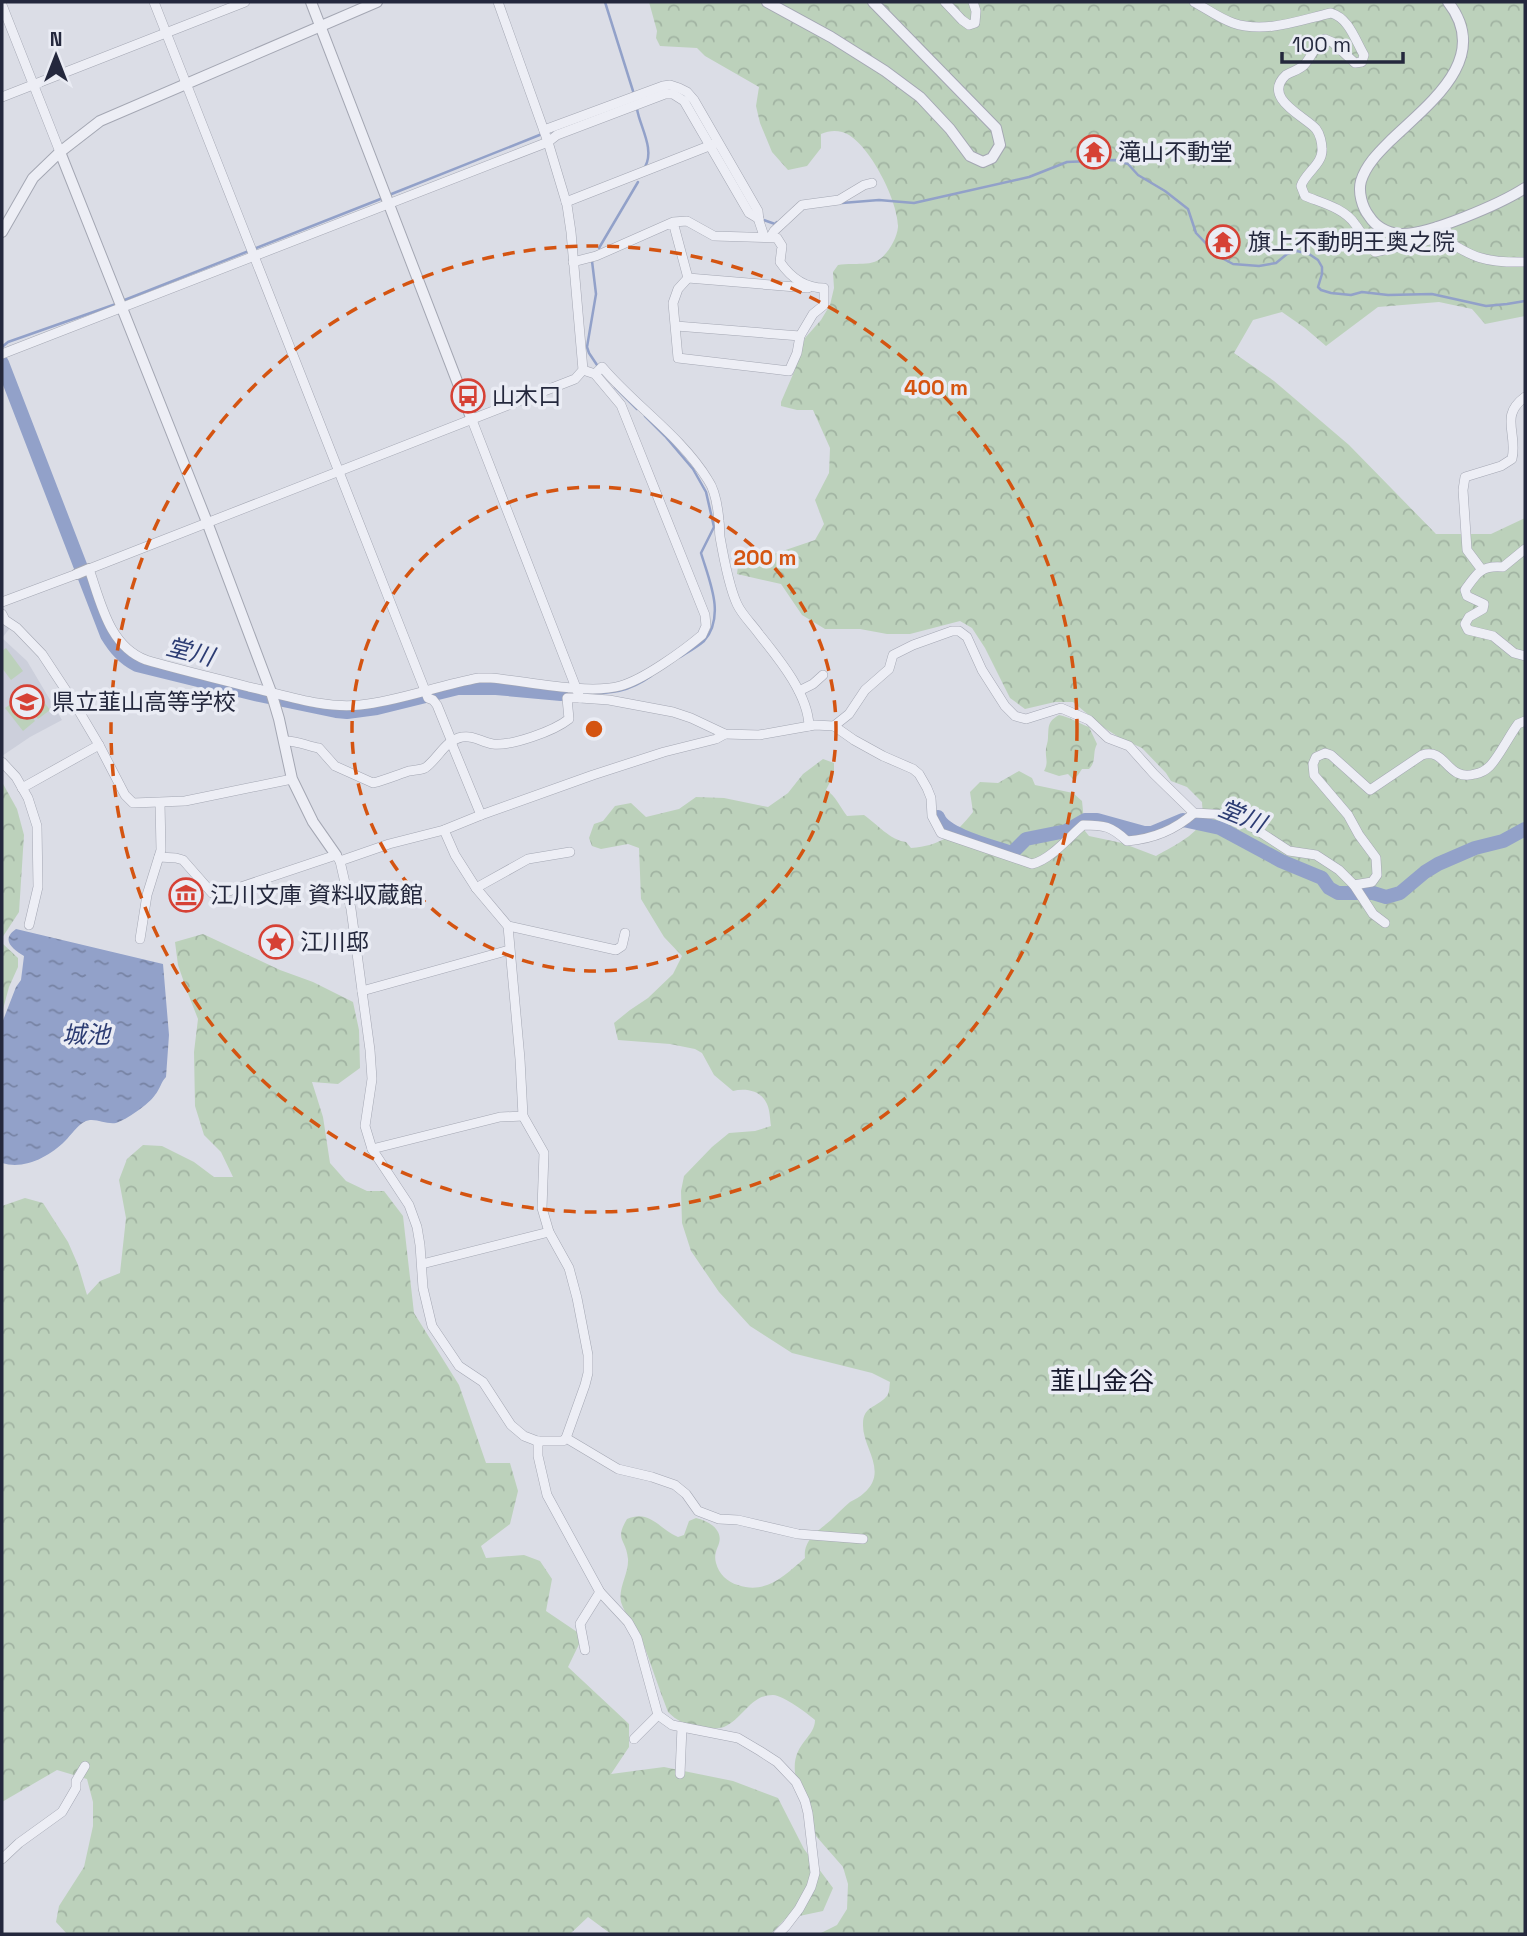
<svg xmlns="http://www.w3.org/2000/svg" width="1527" height="1936" viewBox="0 0 1527 1936" font-family="'Space Grotesk','Noto Sans JP',sans-serif">
	<style>
		.built { fill: #cccfdb }
		.green { fill: #bcd1bb }
		.forest { fill: url(#forest-crowns) }
		.water { fill: url(#water-ripples) }
		.lines { fill: none; stroke-linecap: round; stroke-linejoin: round }
		.stream { stroke: #92a1c9; stroke-width: 2.5 }
		.river { stroke: #92a1c9; stroke-width: 14 }
		.minor-casing { stroke: #a4a7b3; stroke-width: 10 }
		.tertiary-casing { stroke: #a4a7b3; stroke-width: 12 }
		.minor { stroke: #edeef5; stroke-width: 9 }
		.tertiary { stroke: #edeef5; stroke-width: 10 }
		.ring { fill: none; stroke: #d45411; stroke-width: 3.5; stroke-dasharray: 12 9 }
		.labels { text-anchor: middle; stroke-width: 7; stroke-linejoin: round; paint-order: stroke }
		.poi-label { font-size: 23px; fill: #24283d; stroke: #eaecf4; text-anchor: start }
		.water-label { font-size: 24px; font-style: italic; fill: #2c3c73; stroke: #eaecf4 }
		.quarter-label { font-size: 26px; fill: #17192d; stroke: #eaecf4 }
		.centre { fill: #d45411; stroke: #eaecf4; stroke-width: 3.5 }
		.ring-label { font-size: 21px; text-anchor: middle; font-weight: bold; fill: #d45411; stroke: #eaecf4; stroke-width: 7; stroke-linejoin: round; paint-order: stroke }
	</style>
	<defs>
		<pattern id="forest-crowns" width="20" height="18" patternUnits="userSpaceOnUse" patternTransform="scale(1.75)"><rect width="20" height="18" fill="#bcd1bb"/><path d="M2 6a3 3 0 1 1 6 0M12 15a3 3 0 1 1 6 0" fill="none" stroke="#a1b3a2"/></pattern>
		<pattern id="water-ripples" width="26" height="14" patternUnits="userSpaceOnUse" patternTransform="scale(1.75)"><rect width="26" height="14" fill="#92a1c9"/><path d="M2 4q2-2 4 0t4 0M15 11q2-2 4 0t4 0" fill="none" stroke="#7783a4"/></pattern>
	</defs>
	<rect width="100%" height="100%" fill="#dbdde6"/>
	<path class="built" d="M2,621L10,628L2,638L27,661L62,720L30,737L2,756Z"/>
	<g class="green">
		<path d="M6,648L23,671L11,680L2,668V651Z"/>
		<path d="M33,687L50,710L38,719L20,696Z"/>
		<path d="M18,699L35,721L23,731L5,708Z"/>
	</g>
	<g class="forest">
		<path d="M649,2H1525V316L1485,324L1472,309L1439,302L1378,307L1326,346L1305,328L1282,312L1253,320L1234,353L1274,381L1349,445L1436,534H1491L1525,518V1934H819L837,1925L847,1909L848,1884L843,1867L816,1836L795,1773C792,1743 815,1738 815,1720C807,1713 784,1696 773,1695C750,1695 743,1719 724,1727C716,1730 705,1727 697,1726C684,1724 677,1721 668,1712C659,1689 651,1664 642,1640C637,1627 625,1616 621,1602C618,1588 629,1573 628,1559C626,1538 614,1541 627,1519C650,1509 659,1529 678,1537L684,1535L689,1521L696,1518C704,1520 714,1524 718,1532C724,1544 712,1549 716,1563C719,1574 727,1582 738,1585C766,1595 785,1575 805,1558C803,1540 818,1531 831,1520C837,1514 843,1508 850,1502C855,1499 860,1497 864,1493C889,1471 862,1448 863,1424C863,1406 876,1408 886,1397C890,1393 889,1387 890,1382L872,1373L792,1353L750,1326L719,1292L691,1251L682,1223L681,1191L684,1176L712,1147L729,1133L755,1131L771,1126C770,1120 770,1110 767,1104C761,1090 745,1088 733,1091L714,1075L702,1053L695,1049L670,1044L618,1040L614,1023L630,1010L648,998L673,974L682,956L664,937L641,899L639,848L628,844L601,849L592,846L589,838L594,824L603,821L615,806L631,803L646,817L679,809L696,797L724,798L768,807L788,793L803,774L823,759L834,763V774L826,790C836,796 840,807 847,816L864,815C877,824 890,840 906,842L911,848C940,846 956,834 973,812L970,792L980,782L998,783L1019,771L1032,778L1035,785L1073,793L1082,801L1085,831L1089,836L1122,843L1156,856C1168,849 1198,835 1202,820C1204,815 1202,807 1202,802L1187,787L1171,781L1166,773L1142,748L1120,738L1103,727L1073,702H1055L1025,709L1010,698L985,648L972,628L960,621L910,634H887L860,629H825L802,615L781,584L737,574L738,566L815,540L824,524L815,500L829,473L830,448L813,410H797L781,406V402L794,372L805,338L821,320L830,305L834,288L833,272L838,265C851,262 869,267 880,259C889,252 897,238 898,227C899,202 867,138 842,132C835,130 828,131 821,134V148L807,166L788,170L772,152L760,123L756,106L759,87L705,56L697,48L660,46L656,38L657,31Z"/>
		<path d="M1059,715C1070,717 1078,723 1089,727L1097,744C1092,753 1097,761 1089,769H1082L1078,775L1073,779L1068,774L1059,776L1044,771C1049,762 1045,758 1046,749C1046,746 1048,742 1048,738C1049,726 1047,722 1059,715Z"/>
		<path d="M2,782L17,809L24,835L19,912L2,938Z"/>
		<path d="M203,934L280,970L313,982L353,1002L359,1030L360,1068L338,1084L312,1082L323,1117L330,1163L346,1181L367,1191H384L403,1216L414,1313L459,1385L486,1463H510L518,1491L510,1524L481,1546L486,1558L524,1555L540,1561L552,1579L546,1611L583,1636L568,1667L629,1724V1747L611,1774L664,1767L733,1781L778,1798L804,1849L833,1888L823,1911L785,1919L771,1934H611L588,1917L570,1934H67L56,1922L59,1906L84,1867L93,1826V1802L87,1779L57,1770L2,1802V1206L25,1198L43,1203L68,1242L78,1265L87,1295L100,1281L120,1273L126,1218L119,1180L127,1159L143,1145L162,1146L194,1162L214,1177H233L221,1152L204,1135L195,1106L194,1052L198,1019L187,991L178,965L175,942Z"/>
		<path d="M2,943L18,958V967L9,987L2,1013Z"/>
	</g>
	<path class="water" d="M16,929L163,964L169,1035L166,1077C161,1082 160,1089 155,1095C149,1104 126,1120 116,1123C105,1125 94,1116 84,1122C77,1126 71,1135 65,1141C49,1157 24,1170 2,1163V1023L16,987L21,980L24,956C13,949 0,940 16,929Z"/>
	<g class="lines">
		<g class="stream">
			<path d="M605,2L633,91"/>
			<path d="M690,103L708,133"/>
			<path d="M637,109C640,127 655,149 645,167"/>
			<path d="M741,191L748,203"/>
			<path d="M389,195L542,134"/>
			<path d="M842,203L879,200L914,203L1029,177L1067,162L1115,160L1128,164L1138,175L1165,191L1188,209L1196,233L1218,256L1233,264L1259,266L1276,263L1287,254L1297,251L1309,254L1318,260L1322,267V274L1318,287L1321,290L1331,293L1351,295L1362,292L1388,295L1432,294L1486,306L1507,304L1525,301"/>
			<path d="M761,219L775,224L777,222"/>
			<path d="M599,248L638,182"/>
			<path d="M592,261L596,294L587,347L589,353L599,368"/>
			<path d="M122,301L383,198"/>
			<path d="M2,347L8,342L116,304"/>
			<path d="M615,387L637,409"/>
			<path d="M645,416L665,436L693,469L706,492L714,527L701,553C709,580 726,616 704,641C697,647 688,652 680,657"/>
			<path d="M582,694C611,693 627,693 651,676"/>
		</g>
		<g class="river">
			<path d="M2,363L107,635C115,648 123,658 137,665L259,695L336,711L347,712L377,708L458,688H496L561,694"/>
			<path d="M938,817C944,835 995,847 1012,853L1026,839L1066,831L1085,820H1097L1144,833H1152L1183,820L1220,828L1281,861L1322,878L1329,888L1338,893H1373L1386,897L1400,893L1425,872L1438,864L1475,848L1503,841L1525,829"/>
		</g>
		<defs>
			<g id="minor">
				<path d="M154,2L428,698L433,700L437,705L452,742"/>
				<path d="M498,2L548,142L567,205L571,232L583,370L575,379L89,569C101,603 109,646 146,660C180,670 215,678 249,687C285,695 323,709 360,705C400,701 439,685 479,678H491C526,681 588,695 620,686C643,680 683,651 702,635L706,626L705,615L621,405L595,374L583,370"/>
				<path d="M945,2L962,20L969,25L975,23L976,11L973,2"/>
				<path d="M1194,2C1207,9 1219,18 1233,23C1265,34 1300,20 1331,13C1349,18 1355,40 1364,55L1362,62L1355,63L1332,42L1325,39C1314,45 1313,55 1305,64C1300,70 1292,71 1286,75C1261,98 1306,117 1316,129C1320,134 1322,143 1322,149C1323,164 1305,173 1301,186L1305,196C1322,203 1344,208 1355,224C1363,234 1365,242 1375,252L1434,239L1440,236L1436,227"/>
				<path d="M2,5L60,152"/>
				<path d="M2,97L245,2"/>
				<path d="M544,130L663,86L670,85L679,88L687,92L694,100L758,211L759,221L764,236"/>
				<path d="M566,202L714,144"/>
				<path d="M771,236L774,231L802,205L839,200L864,185L872,183"/>
				<path d="M1440,236C1472,258 1486,263 1525,262"/>
				<path d="M573,262L596,256L673,222L687,221L714,236L777,238L782,246L780,262C791,278 805,288 824,288V305L813,314L800,336L797,353L789,371L678,358L673,303L678,289L688,278L673,222"/>
				<path d="M688,278L808,288"/>
				<path d="M676,326L800,336"/>
				<path d="M2,354L548,142L557,135L665,94H673L684,101L749,213L759,219"/>
				<path d="M595,374L602,367C635,406 681,436 708,480C715,490 718,509 719,521C720,526 719,531 720,537C723,554 730,589 737,604C742,615 752,624 759,634C779,659 808,694 809,726"/>
				<path d="M472,420L580,698L609,700L673,712L691,718L725,734L759,735L815,725L834,726L854,740L883,756L913,769L919,774L927,788L931,798L932,816L941,833L1032,864C1050,860 1068,838 1083,825C1104,825 1111,826 1127,841C1153,839 1175,830 1194,813"/>
				<path d="M1525,549L1503,567C1481,565 1477,573 1465,590L1467,596L1484,604L1483,609L1469,617L1465,624L1468,630L1493,636L1514,653L1525,656"/>
				<path d="M1482,570L1467,550L1463,490L1465,477L1501,466L1512,459C1518,433 1499,416 1525,397"/>
				<path d="M2,602L77,574"/>
				<path d="M2,614L5,620L17,628L42,654L73,701L99,745L125,795L133,803L185,801L292,779"/>
				<path d="M799,691L813,684L823,675"/>
				<path d="M834,726L849,714L865,690L889,669L893,655L913,645L952,631H959L967,637L982,670L1005,706L1015,716L1026,719L1061,708L1089,720L1108,738L1129,746L1154,774L1194,813L1231,815L1240,819L1289,851L1316,855L1339,870L1354,885L1373,914L1385,923"/>
				<path d="M284,741C296,740 307,746 319,748L335,766L373,783C385,780 397,775 409,771C414,770 420,770 425,768C438,759 445,740 462,737C474,735 481,742 493,744C512,746 554,731 569,719L567,698H580"/>
				<path d="M451,742L481,815"/>
				<path d="M2,762L16,777L28,798L37,826L38,887L29,925"/>
				<path d="M22,788L99,745"/>
				<path d="M444,830L455,855L476,888L508,926L520,1059L523,1116L544,1153L542,1208L549,1232L569,1268L577,1298L588,1355V1373L585,1385L566,1438"/>
				<path d="M159,857L176,858L183,860L212,893L217,895L336,855L340,861L351,909L370,1050L372,1079L365,1126L372,1149L409,1205L417,1227L420,1245L423,1288L432,1326L459,1366L483,1382L511,1425L524,1436L537,1441H563L566,1438L618,1469L652,1477L675,1485L686,1494L698,1511L719,1519L738,1520L798,1534L863,1539"/>
				<path d="M340,861L389,844L444,830L481,815L593,775L664,752L716,739L725,734"/>
				<path d="M1354,885L1372,882L1377,875L1376,858L1359,835L1348,815L1314,775L1313,764L1316,757L1325,753L1331,755L1370,790L1422,755C1447,747 1446,782 1475,774C1481,773 1486,770 1490,766C1500,755 1509,736 1518,724L1525,721"/>
				<path d="M476,888L528,859L570,852"/>
				<path d="M508,926L616,950L622,946L625,933"/>
				<path d="M140,939L147,895L161,850L160,803"/>
				<path d="M362,991L509,950"/>
				<path d="M372,1149L500,1117L523,1116"/>
				<path d="M422,1264L549,1232"/>
				<path d="M538,1441V1456L547,1495L600,1592L628,1622L637,1638L658,1715L672,1725L738,1738L760,1751L777,1762L796,1782L805,1801L808,1813L815,1873L811,1887L799,1909L786,1926L778,1934"/>
				<path d="M585,1650L580,1624L600,1592"/>
				<path d="M634,1739L658,1715"/>
				<path d="M680,1774L682,1727"/>
				<path d="M2,1859L19,1843L62,1812L76,1788V1781L85,1766"/>
			</g>
			<g id="tertiary">
				<path d="M311,2L472,420"/>
				<path d="M767,2L831,37L885,71L920,97L950,129L970,156L983,162L992,158L1000,145L996,128L873,2"/>
				<path d="M1448,2C1493,59 1427,105 1389,142C1378,153 1366,165 1361,181C1358,192 1362,207 1369,216C1376,227 1388,233 1400,234C1427,236 1502,203 1525,188"/>
				<path d="M60,152L207,522L271,692L279,719L292,779L313,822L336,855"/>
				<path d="M2,232L33,178L60,152L100,121L377,2"/>
				<path d="M77,574L89,569"/>
			</g>
		</defs>
		<use href="#minor" class="minor-casing"/>
		<use href="#tertiary" class="tertiary-casing"/>
		<use href="#minor" class="minor"/>
		<use href="#tertiary" class="tertiary"/>
	</g>
	<g class="ring">
		<circle cx="594" cy="729" r="242"/>
		<circle cx="594" cy="729" r="483"/>
	</g>
	<defs>
		<symbol id="temple-ring" viewBox="-11 -11 22 22"><circle r="9.5" fill="#eaecf4" stroke="#d64135" stroke-width="1.5"/><path d="M0-6L5-2H3V0L6.5 2.5H4V6H1.5V3h-3V6H-4V2.5H-6.5L-3 0V-2H-5Z" fill="#d64135"/></symbol>
		<symbol id="bus-ring" viewBox="-11 -11 22 22"><circle r="9.5" fill="#eaecf4" stroke="#d64135" stroke-width="1.5"/><path d="M-5-6H5V4H4V6H2V4H-2V6H-4V4H-5ZM-3.5-4V0h7V-4ZM-3.5 1.2v1.5H-2V1.2ZM2 1.2v1.5H3.5V1.2Z" fill="#d64135"/></symbol>
		<symbol id="school-ring" viewBox="-11 -11 22 22"><circle r="9.5" fill="#eaecf4" stroke="#d64135" stroke-width="1.5"/><path d="M0-5L7-2L0 1L-7-2ZM-4 1L0 2.5L4 1V4Q0 6-4 4Z" fill="#d64135"/></symbol>
		<symbol id="museum-ring" viewBox="-11 -11 22 22"><circle r="9.5" fill="#eaecf4" stroke="#d64135" stroke-width="1.5"/><path d="M0-6L6-3V-2H-6V-3ZM-5-1h2V3h-2ZM-1-1h2V3h-2ZM3-1h2V3H3ZM-6 4H6V6H-6Z" fill="#d64135"/></symbol>
		<symbol id="sight-ring" viewBox="-11 -11 22 22"><circle r="9.5" fill="#eaecf4" stroke="#d64135" stroke-width="1.5"/><path d="M0-6L1.8-2.2L6-1.7L2.9 1.2L3.7 5.4L0 3.3L-3.7 5.4L-2.9 1.2L-6-1.7L-1.8-2.2Z" fill="#d64135"/></symbol>
	</defs>
	<g fill-rule="evenodd">
		<use href="#temple-ring" x="1075" y="133" width="38" height="38"/>
		<use href="#temple-ring" x="1204" y="223" width="38" height="38"/>
		<use href="#bus-ring" x="449" y="377" width="38" height="38"/>
		<use href="#school-ring" x="8" y="683" width="38" height="38"/>
		<use href="#museum-ring" x="167" y="876" width="38" height="38"/>
		<use href="#sight-ring" x="257" y="923" width="38" height="38"/>
	</g>
	<g class="labels">
		<g class="poi-label">
			<text x="1118" y="160">滝山不動堂</text>
			<text x="1248" y="250">旗上不動明王奥之院</text>
			<text x="492" y="404">山木口</text>
			<text x="52" y="710">県立韮山高等学校</text>
			<text x="210" y="903">江川文庫 資料収蔵館</text>
			<text x="300" y="950">江川邸</text>
		</g>
		<g class="water-label">
			<text transform="translate(190 652) rotate(14)" y="8">堂川</text>
			<text transform="translate(1242 816) rotate(22)" y="8">堂川</text>
			<text x="86" y="1043">城池</text>
		</g>
		<g class="quarter-label">
			<text x="1102" y="1390">韮山金谷</text>
		</g>
	</g>
	<circle cx="594" cy="729" r="10" class="centre"/>
	<g class="ring-label">
		<text x="936" y="395">400 m</text>
		<text x="765" y="565">200 m</text>
	</g>
	<rect width="1527" height="1936" fill="none" stroke="#24283d" stroke-width="7"/>
	<g transform="translate(56 56)" stroke="#eaecf4" stroke-width="5" paint-order="stroke">
	<path d="M0-5L12 26L0 18L-12 26Z" fill="#24283d"/>
	<text y="-10" font-size="19" font-weight="bold" text-anchor="middle" fill="#24283d">N</text>
	</g>
	<path d="M1282 52v10h121v-10" fill="none" stroke="#24283d" stroke-width="3.5"/>
	<text x="1292" y="52" font-size="21" fill="#24283d" stroke="#eaecf4" stroke-width="5" paint-order="stroke">100 m</text>
</svg>
